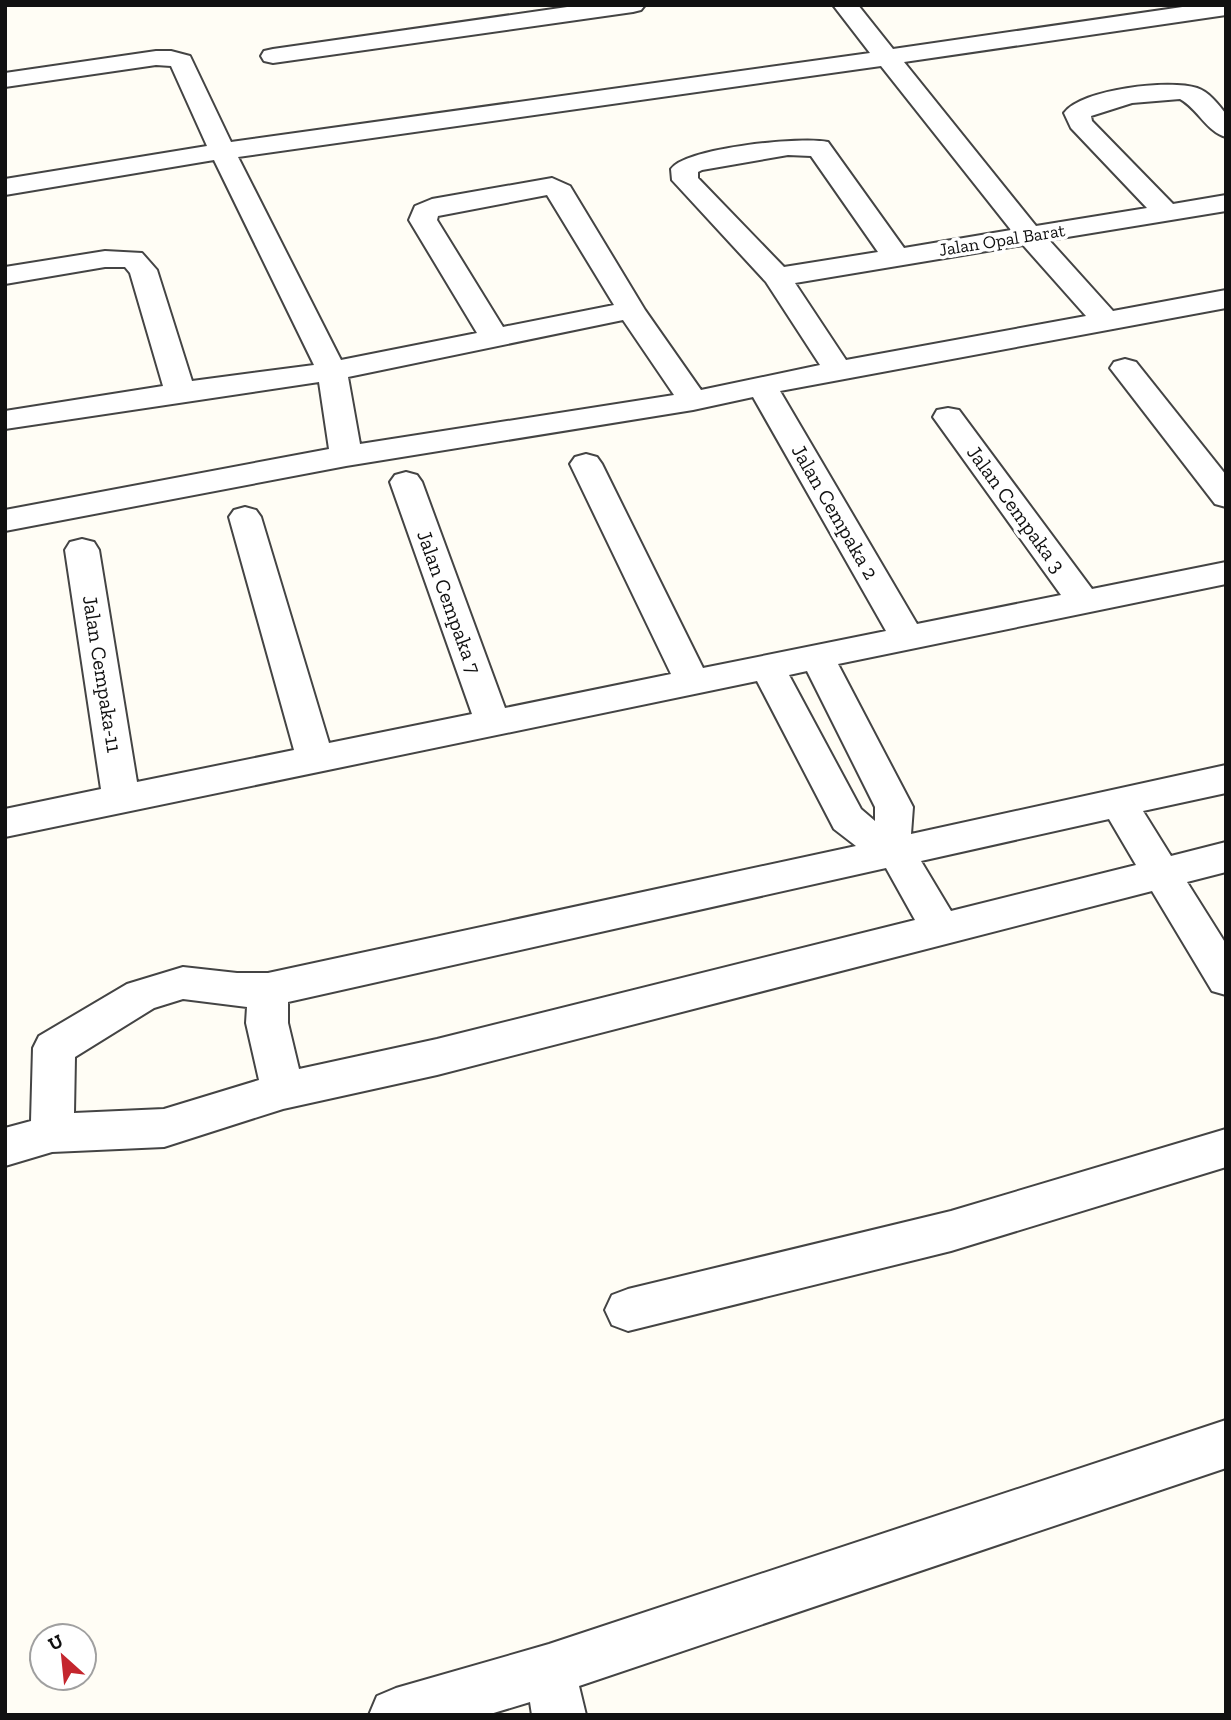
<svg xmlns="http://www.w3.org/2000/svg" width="1231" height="1720" viewBox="0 0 1231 1720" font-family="'Zilla Slab',serif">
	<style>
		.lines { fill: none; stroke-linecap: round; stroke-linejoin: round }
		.street-casing { stroke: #444; stroke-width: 4 }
		.street { fill: #fff; fill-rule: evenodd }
		.labels { text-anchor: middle; stroke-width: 7; stroke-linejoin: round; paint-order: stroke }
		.far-street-label { font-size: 18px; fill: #111; stroke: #fff }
		.street-label { font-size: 21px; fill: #111; stroke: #fff }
	</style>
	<rect width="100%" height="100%" fill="#fffdf5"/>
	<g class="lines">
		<defs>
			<g id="street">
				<path d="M581,5H645L641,10L633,12L273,63L264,61L261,56L264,51L273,49Z"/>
				<path d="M833,5H858L893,49L1196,5H1226V15L904,62L1036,226L1147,208L1071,128L1064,113C1081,89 1170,79 1197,88C1209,92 1218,104 1226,114V137C1207,132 1198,109 1180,99L1132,103L1091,116L1092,121L1173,204L1226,195V211L1049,240L1113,311L1226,290V308L780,391L917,624L1061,595L933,417L937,410L948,408L959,410L1092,589L1226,562V584L838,664L913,807L911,834L1226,765V793L1143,811L1171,856L1226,842V872L1187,882L1226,944V995L1212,991L1152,891L437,1075L283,1109L164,1147L52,1152L5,1166V1128L31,1121L33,1048L39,1036L127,984L183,967L237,973H268L856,846L834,829L757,681L5,837V809L101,789L65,550L70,542L82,539L94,542L99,550L137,782L294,750L229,517L234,510L245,507L256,510L261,517L329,743L472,714L390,482L395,475L406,472L417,475L422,482L505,708L671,674L570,464L575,457L586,454L597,457L602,464L703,668L886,631L753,397L693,410L346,466L5,531V510L329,449L319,382L5,429V411L163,386L130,273L125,267H105L5,284V267L105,251L142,253L157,270L192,381L314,365L214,160L5,195V179L207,146L171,66L156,65L5,87V73L156,51H171L190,56L231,142L870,53ZM881,66L1011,230L904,248L828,142C802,136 685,148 671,169L672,180L766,282L820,365L701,390L645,310L570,186L552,178L432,199L415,206L409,220L477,333L341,360L238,157ZM788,155L811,156L878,252L784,267L698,178V172L702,170ZM547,195L614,305L503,327L437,220L438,216ZM1023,245L1086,316L846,360L795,283ZM623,320L674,395L360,444L348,377ZM807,671L875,807V821L861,809L789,675ZM1109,819L1136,865L951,911L921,861ZM886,868L915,920L437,1039L299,1069L288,1023V1002ZM183,999L247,1007L246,1023L259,1080L164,1109L74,1113L75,1057L154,1008Z"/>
				<path d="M1125,359L1136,362L1226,475V507L1215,504L1110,368L1114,362Z"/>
				<path d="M1226,1129V1167L951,1251L628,1331L612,1325L605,1310L612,1295L628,1289L951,1211Z"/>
				<path d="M1226,1420V1468L579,1686L586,1715H532L530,1702L487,1715H369L377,1696L396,1688L549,1644Z"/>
			</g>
		</defs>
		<use href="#street" class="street-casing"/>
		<use href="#street" class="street"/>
	</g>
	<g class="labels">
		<g class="far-street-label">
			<text transform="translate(1002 240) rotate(-9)" y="6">Jalan Opal Barat</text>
		</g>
		<g class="street-label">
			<text transform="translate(1016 509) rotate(54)" y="7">Jalan Cempaka 3</text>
			<text transform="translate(835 512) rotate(60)" y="7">Jalan Cempaka 2</text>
			<text transform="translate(449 602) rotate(70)" y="7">Jalan Cempaka 7</text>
			<text transform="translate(102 674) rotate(81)" y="7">Jalan Cempaka-11</text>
		</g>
	</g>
	<rect width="1231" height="1720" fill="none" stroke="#111111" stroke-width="14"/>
	<g transform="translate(63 1657) rotate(333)"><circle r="33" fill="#ffffff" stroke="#a0a0a0" stroke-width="2"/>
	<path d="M0-5L12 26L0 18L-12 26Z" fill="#c4262e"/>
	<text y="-10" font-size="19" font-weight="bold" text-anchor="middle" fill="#111111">U</text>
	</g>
</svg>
